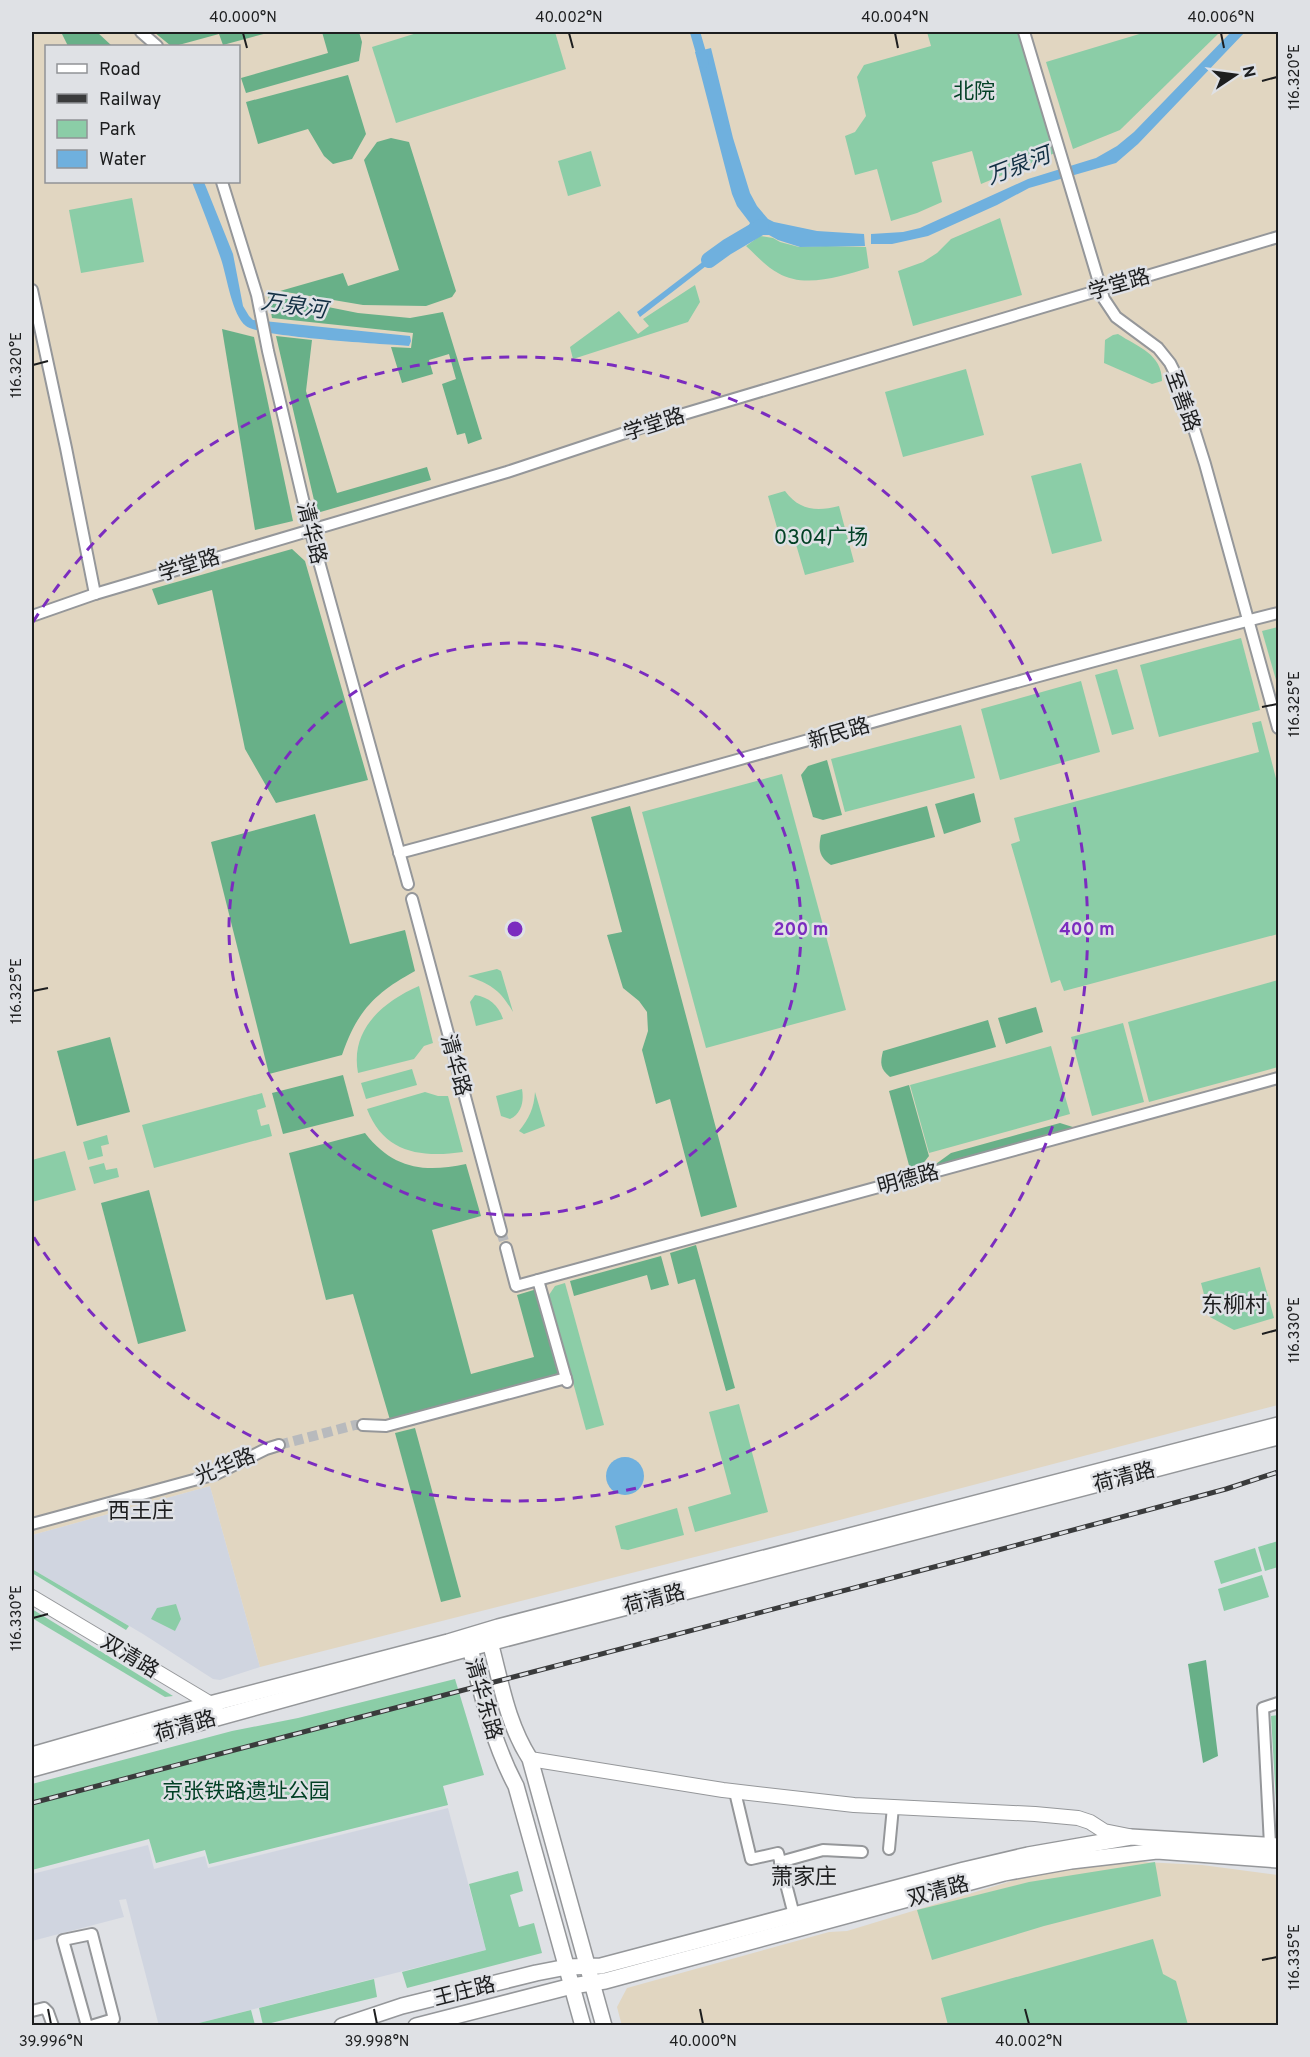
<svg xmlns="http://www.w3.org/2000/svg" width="1310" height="2057" viewBox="0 0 1310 2057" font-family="Overpass,'Noto Sans SC',sans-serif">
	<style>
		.built { fill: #d0d5e0 }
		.education { fill: #e1d6c1; fill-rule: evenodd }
		.green { fill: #8bcda7 }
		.forest { fill: #68b088 }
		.water { fill: #6fb0de }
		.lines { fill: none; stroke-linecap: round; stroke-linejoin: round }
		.canal { stroke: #6fb0de; stroke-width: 10 }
		.river { stroke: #6fb0de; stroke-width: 16 }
		.minor-tunnel { stroke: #b8babd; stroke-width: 10; stroke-dasharray: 10 5; stroke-linecap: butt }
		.minor-casing { stroke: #95979a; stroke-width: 14 }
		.tertiary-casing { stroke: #95979a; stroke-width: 16 }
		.secondary-casing { stroke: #95979a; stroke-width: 18 }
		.minor { stroke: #fff; stroke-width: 10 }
		.tertiary { stroke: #fff; stroke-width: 14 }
		.secondary { stroke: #fff; stroke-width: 15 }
		.rail-casing { stroke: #3a3b3c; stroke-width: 5 }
		.rail { stroke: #dfe1e5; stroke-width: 3; stroke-dasharray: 9; stroke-linecap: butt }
		.ticks { fill: none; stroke: #1d1e1f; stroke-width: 2 }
		.ring { fill: none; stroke: #7b2cbf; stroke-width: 3; stroke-dasharray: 10 8 }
		.labels { text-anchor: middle; stroke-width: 5; stroke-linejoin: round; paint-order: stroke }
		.park-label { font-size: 21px; fill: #024025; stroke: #dfe1e5 }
		.street-label { font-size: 21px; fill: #1d1e1f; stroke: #dfe1e5 }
		.water-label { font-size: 22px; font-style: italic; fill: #122f43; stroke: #dfe1e5 }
		.neighbourhood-label { font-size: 22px; fill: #1d1e1f; stroke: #dfe1e5 }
		.centre { fill: #7b2cbf; stroke: #dfe1e5; stroke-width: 3 }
		.ring-label { font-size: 18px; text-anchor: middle; font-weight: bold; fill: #7b2cbf; stroke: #dfe1e5; stroke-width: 5; stroke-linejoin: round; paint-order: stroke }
		.neatline { fill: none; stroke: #1d1e1f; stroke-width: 2 }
		.ticks-label { font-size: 15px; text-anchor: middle; fill: #1d1e1f }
	</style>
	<rect width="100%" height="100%" fill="#dfe1e5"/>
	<g class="built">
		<path d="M210,1486L260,1667L220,1680L213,1679L143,1634L32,1569V1535Z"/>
		<path d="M448,1808L486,1950L191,2025L159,2026L126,1899L119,1900L124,1917L32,1941V1874L148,1845L154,1869L205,1856L208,1868Z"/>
	</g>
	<g class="education">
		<path d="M32,32H1278V1405L813,1527L260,1667L210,1486L32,1535ZM46,46H238V182H46Z"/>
		<path d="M1125,1861L1202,1865L1278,1875V2025L622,2026L617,2007L627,1988L829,1932L847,1931L1028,1876Z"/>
	</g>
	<g class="green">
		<path d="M420,32H555L566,69L396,123L372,47Z"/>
		<path d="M927,32H1018L1055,153L981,184L972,151L932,162L942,202L917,213L891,221L877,169L855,175L845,136L855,132L866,116L857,77L864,65L931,46Z"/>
		<path d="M1146,32H1220L1120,130L1073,149L1046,62Z"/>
		<path d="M591,151L601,186L568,196L558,161Z"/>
		<path d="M132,198L144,262L81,273L69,210Z"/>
		<path d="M1000,218L1022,295L913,326L898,271L923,262L937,253L951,239Z"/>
		<path d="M760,236L773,238L780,242L799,247L826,246L866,247L869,268C841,276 805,289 778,273C766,267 756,255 746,246Z"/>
		<path d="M695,285L700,302L688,322L573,359L570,347L619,311L638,334L649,326L643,319Z"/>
		<path d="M1118,334C1138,347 1162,354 1162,381L1152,384L1104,363L1105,340L1113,335Z"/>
		<path d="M966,369L984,435L903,457L885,392Z"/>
		<path d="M1081,463L1102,541L1052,554L1031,476Z"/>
		<path d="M785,491C799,510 816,512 839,506L854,562L805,575L795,541L782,545L768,496Z"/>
		<path d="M1278,627V687L1262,631Z"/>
		<path d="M1241,638L1260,710L1159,737L1140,665Z"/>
		<path d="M1117,669L1134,729L1112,735L1095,675Z"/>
		<path d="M1081,681L1100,752L1000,780L981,709Z"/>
		<path d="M1261,721L1278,786V934L1064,991L1060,980L1051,983L1011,844L1020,841L1014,818L1259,752L1252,723Z"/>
		<path d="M961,725L975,778L845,812L831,759Z"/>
		<path d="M782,774L846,1010L706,1048L642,812Z"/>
		<path d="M497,969L501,971L513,1012C500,990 492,985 468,976Z"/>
		<path d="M1278,980V1067L1149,1102L1128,1022Z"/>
		<path d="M419,986L433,1043L424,1046L414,1059L358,1073C350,1030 382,1002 419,986Z"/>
		<path d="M475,995C489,997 499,1006 503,1019L476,1026L470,1002Z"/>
		<path d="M1123,1023L1144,1102L1092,1116L1071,1037Z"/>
		<path d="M1051,1046L1070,1114L929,1153L910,1085Z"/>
		<path d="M412,1069L417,1085L366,1099L361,1083Z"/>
		<path d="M522,1089C524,1101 522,1113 510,1119L501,1116L496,1096Z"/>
		<path d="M425,1092L438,1096H448L463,1152C421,1158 384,1153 367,1109Z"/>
		<path d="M535,1092L545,1126L524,1134L519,1131C529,1119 534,1108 535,1092Z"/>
		<path d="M262,1093L266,1107L257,1110L261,1126L269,1124L272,1136L154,1168L142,1125Z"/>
		<path d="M107,1135L109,1144L101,1146L103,1156L88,1160L83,1142Z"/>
		<path d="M65,1151L76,1190L32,1202V1160Z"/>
		<path d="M104,1163L106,1170L117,1168L119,1177L94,1184L89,1167Z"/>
		<path d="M1260,1267L1274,1318L1234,1330L1210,1317L1201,1283Z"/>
		<path d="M565,1283L604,1425L586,1430L549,1295L555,1286Z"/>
		<path d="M739,1404L768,1512L695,1532L688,1507L731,1494L709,1412Z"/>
		<path d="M677,1508L684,1535L628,1550L621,1549L615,1526Z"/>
		<path d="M1278,1541V1567L1265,1571L1258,1547Z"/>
		<path d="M1255,1548L1262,1571L1221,1584L1214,1561Z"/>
		<path d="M32,1569L129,1626L126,1630L32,1573Z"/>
		<path d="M1262,1575L1269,1597L1224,1611L1218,1589Z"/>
		<path d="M176,1604L181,1619L175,1631L151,1619L157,1608Z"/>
		<path d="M32,1609L173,1696L165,1697L32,1618Z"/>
		<path d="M455,1679L484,1775L443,1786L448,1805L209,1864L205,1850L156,1863L149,1839L32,1870V1784L232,1731L298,1718Z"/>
		<path d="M1278,1715V1818H1277L1271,1716Z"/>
		<path d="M1155,1862L1161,1896L1044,1926L932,1960L917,1910L1029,1882Z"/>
		<path d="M518,1871L523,1891L510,1895L519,1927L534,1923L542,1953L407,1988L402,1972L486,1950L469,1884Z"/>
		<path d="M1153,1939L1163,1974L1176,1981L1188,2025H948L941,1998Z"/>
		<path d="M374,1979L377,1997L263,2025L259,2008Z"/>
		<path d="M251,2010L255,2025H191Z"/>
	</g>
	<g class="forest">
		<path d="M61,32H97L112,46H68Z"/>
		<path d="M154,32H271L223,45L219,34L175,46H171Z"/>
		<path d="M322,32H359L362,42L359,61L246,93L241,78L328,53Z"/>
		<path d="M348,75L366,134L352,159L333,164L324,156L308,129L258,144L246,102Z"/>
		<path d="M391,138L409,142L456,291L452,297L426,306L363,305L280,291L343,273L348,286L399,270L364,160L377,142Z"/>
		<path d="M268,295L358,313L410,318L443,312L482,439L468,444L465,433L457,435L442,384L456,379L449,354L429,360L433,374L402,383L391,347L411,348L413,333L272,318Z"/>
		<path d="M222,329L254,337L293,521L255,530Z"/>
		<path d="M276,336L312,340L306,391L337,493L427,467L431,480L317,513Z"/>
		<path d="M292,549L305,561L368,780L276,803L245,749L212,590L158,605L152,589Z"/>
		<path d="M827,760L842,815L823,820L813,817L801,775L808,766Z"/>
		<path d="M974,793L981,822L944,834L935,804Z"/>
		<path d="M630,806L737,1207L701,1217L670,1099L656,1104L642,1050L648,1031L647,1012L639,1001L623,988L607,935L622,932L591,817Z"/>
		<path d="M927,806L935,837L831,865C819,857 818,849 821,835Z"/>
		<path d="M315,814L350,944L405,930L415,971C375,993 357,1011 342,1055L269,1074L211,842Z"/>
		<path d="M1036,1007L1043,1032L1006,1044L998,1018Z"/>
		<path d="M988,1020L996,1047L890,1077C880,1069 880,1063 883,1051Z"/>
		<path d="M110,1037L130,1112L77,1126L57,1051Z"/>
		<path d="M343,1075L354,1116L283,1134L272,1093Z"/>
		<path d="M909,1085L929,1156L921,1166L910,1169L889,1091Z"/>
		<path d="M1060,1123L1076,1128L929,1169L951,1153Z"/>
		<path d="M365,1133C393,1169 424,1173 466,1164L481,1216L432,1230L471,1374L534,1357L517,1295L537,1289L560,1373L390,1420L353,1294L326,1300L289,1153Z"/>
		<path d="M149,1190L186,1331L138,1344L101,1203Z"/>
		<path d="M696,1245L735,1388L726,1391L695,1279L678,1284L670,1253Z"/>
		<path d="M661,1256L669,1285L651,1290L647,1275L574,1296L570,1281Z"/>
		<path d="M415,1428L461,1597L441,1602L395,1433Z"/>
		<path d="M1206,1660L1218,1756L1203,1763L1188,1664Z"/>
	</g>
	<g class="water">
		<path d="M1231,32H1245L1138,144L1116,163L1029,188L997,205L928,236L892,244H871V234L903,232L920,228L1028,179L1096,158L1117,146L1134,132Z"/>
		<path d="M711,48L733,138L750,193L757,206L768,219L774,222L817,231L864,234L865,246L800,247L778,240L769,235H760L743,242L739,234L748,227L750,223L737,206L732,194L695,52Z"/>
		<path d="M192,182H204L233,254L243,306L249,316L253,320L410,336L411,341L409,346C384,344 258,337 246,326C232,315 227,277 221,259C212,233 202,207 192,182Z"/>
		<path d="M726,244L728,249L640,317L637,312Z"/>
		<circle cx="625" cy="1476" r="19"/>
	</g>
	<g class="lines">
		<path class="canal" d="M695,32L704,63"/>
		<path class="river" d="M709,260L727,247L761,227"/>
		<g class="minor-tunnel">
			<path d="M501,1231L506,1248"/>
			<path d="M279,1445L355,1425H363"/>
		</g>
		<defs>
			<g id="minor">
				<path d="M141,32L157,46"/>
				<path d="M1024,32L1104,299L1116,317L1158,348L1170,363L1179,381L1205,464L1278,728"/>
				<path d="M222,182L257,295L268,351L310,529L408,884"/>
				<path d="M32,290L66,448L95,594"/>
				<path d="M32,616L95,594L507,472L667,419L1278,237"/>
				<path d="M399,853C693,775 984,687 1278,613"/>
				<path d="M412,899L501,1231"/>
				<path d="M506,1248L516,1286L538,1280L567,1382"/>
				<path d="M538,1280L1278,1078"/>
				<path d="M363,1425L386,1426L566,1378"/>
				<path d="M32,1524L216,1474L266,1449L279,1445"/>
				<path d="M735,1792L751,1859L778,1853L794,1915"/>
				<path d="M1270,1845L1263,1708L1278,1703"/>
				<path d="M889,1849L893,1807"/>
				<path d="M780,1862L823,1850L862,1852"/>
				<path d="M32,2011L44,2008L48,2012L53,2026"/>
				<path d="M87,2026L63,1940L92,1934L114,2019L91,2026"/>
			</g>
			<g id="tertiary">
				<path d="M32,1597L216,1707"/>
				<path d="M530,1759L723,1790L854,1805L1035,1814L1078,1818L1090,1822L1104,1831L1129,1836"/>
			</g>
			<g id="secondary">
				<path d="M483,1637L490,1642C501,1683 507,1723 530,1759L604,2026"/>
				<path d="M475,1639L470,1648C482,1695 493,1743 516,1786L583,2026"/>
				<path d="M32,1755L210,1704L448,1642L498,1627L1278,1425"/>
				<path d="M32,1769L470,1648L1278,1437"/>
				<path d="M342,2026L402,2006L536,1973L567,1967L601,1966L964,1870L1028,1855L1131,1837L1278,1846"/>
				<path d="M416,2026L572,1986L605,1981L1004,1873L1071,1861L1157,1851L1278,1860"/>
			</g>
		</defs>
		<use href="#minor" class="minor-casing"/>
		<use href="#tertiary" class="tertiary-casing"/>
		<use href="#secondary" class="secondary-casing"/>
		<use href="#minor" class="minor"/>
		<use href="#tertiary" class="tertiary"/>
		<use href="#secondary" class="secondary"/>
		<defs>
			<path id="rail" d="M32,1803L976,1556L1226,1489L1278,1472"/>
		</defs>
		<use href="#rail" class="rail-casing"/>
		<use href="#rail" class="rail"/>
	</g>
	<path class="ticks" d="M243,33L247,48M569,33L573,48M895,33L898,48M1221,33L1224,48M1262,81L1277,77M33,365L48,361M1262,707L1277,704M33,991L48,988M1262,1334L1277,1330M33,1618L48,1614M1262,1960L1277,1957M48,2009L51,2024M374,2009L377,2024M700,2009L703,2024M1025,2009L1029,2024"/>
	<g class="ring">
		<circle cx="515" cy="929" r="286"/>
		<path d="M33 622A572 572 0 1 1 33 1236"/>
	</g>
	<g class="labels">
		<g class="park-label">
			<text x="974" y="98">北院</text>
			<text x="821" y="544">0304广场</text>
			<text x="246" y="1798">京张铁路遗址公园</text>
		</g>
		<g class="street-label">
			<text transform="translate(1119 284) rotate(-16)" y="7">学堂路</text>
			<text transform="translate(1183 401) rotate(70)" y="7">至善路</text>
			<text transform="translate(654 424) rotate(-18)" y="7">学堂路</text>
			<text transform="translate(312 533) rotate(76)" y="7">清华路</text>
			<text transform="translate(189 565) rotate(-17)" y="7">学堂路</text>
			<text transform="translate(839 733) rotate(-16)" y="7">新民路</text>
			<text transform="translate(456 1065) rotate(75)" y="7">清华路</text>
			<text transform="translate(908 1179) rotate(-15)" y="7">明德路</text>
			<text transform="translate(225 1466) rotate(-22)" y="7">光华路</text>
			<text transform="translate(1124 1477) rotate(-15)" y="7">荷清路</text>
			<text transform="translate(654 1599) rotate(-15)" y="7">荷清路</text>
			<text transform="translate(130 1656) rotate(31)" y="7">双清路</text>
			<text transform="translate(484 1699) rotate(74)" y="7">清华东路</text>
			<text transform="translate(185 1726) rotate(-16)" y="7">荷清路</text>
			<text transform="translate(938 1891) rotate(-15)" y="7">双清路</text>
			<text transform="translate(464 1991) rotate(-14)" y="7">王庄路</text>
		</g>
		<g class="water-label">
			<text transform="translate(1018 165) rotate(-21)" y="8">万泉河</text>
			<text transform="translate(294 305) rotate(8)" y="8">万泉河</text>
		</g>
		<g class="neighbourhood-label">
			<text x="1234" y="1312">东柳村</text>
			<text x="141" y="1518">西王庄</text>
			<text x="804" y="1884">萧家庄</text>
		</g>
	</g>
	<circle cx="515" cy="929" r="9" class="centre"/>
	<g class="ring-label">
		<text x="801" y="935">200 m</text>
		<text x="1087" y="935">400 m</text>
	</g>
	<rect width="1310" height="2057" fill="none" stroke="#dfe1e5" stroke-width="66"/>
	<rect x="45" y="45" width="195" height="138" fill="#dfe1e5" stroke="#919396" stroke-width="1.5"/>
	<rect x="57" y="64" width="30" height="9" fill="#ffffff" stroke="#919396" stroke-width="1.5"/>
	<text x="99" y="75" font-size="18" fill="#1d1e1f">Road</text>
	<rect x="57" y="94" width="30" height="9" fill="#3a3b3c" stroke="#919396" stroke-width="1.5"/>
	<text x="99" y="105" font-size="18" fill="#1d1e1f">Railway</text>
	<rect x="57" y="120" width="30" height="18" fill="#8bcda7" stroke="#919396" stroke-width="1.5"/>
	<text x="99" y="135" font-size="18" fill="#1d1e1f">Park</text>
	<rect x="57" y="150" width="30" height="18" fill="#6fb0de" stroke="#919396" stroke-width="1.5"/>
	<text x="99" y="165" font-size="18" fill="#1d1e1f">Water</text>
	<g transform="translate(1235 75) rotate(77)" stroke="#dfe1e5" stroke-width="4.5" paint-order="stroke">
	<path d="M0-4.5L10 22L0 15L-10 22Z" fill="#1d1e1f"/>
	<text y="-9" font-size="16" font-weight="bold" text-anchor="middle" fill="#1d1e1f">N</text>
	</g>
	<rect x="33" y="33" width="1244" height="1991" class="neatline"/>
	<g class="ticks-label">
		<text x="243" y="22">40.000°N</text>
		<text x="569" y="22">40.002°N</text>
		<text x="895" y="22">40.004°N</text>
		<text x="1221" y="22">40.006°N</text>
		<text transform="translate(1294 77) rotate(-90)" y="5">116.320°E</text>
		<text transform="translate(16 365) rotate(-90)" y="5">116.320°E</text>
		<text transform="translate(1294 704) rotate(-90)" y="5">116.325°E</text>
		<text transform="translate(16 991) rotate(-90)" y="5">116.325°E</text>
		<text transform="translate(1294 1330) rotate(-90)" y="5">116.330°E</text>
		<text transform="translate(16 1618) rotate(-90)" y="5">116.330°E</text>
		<text transform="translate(1294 1957) rotate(-90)" y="5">116.335°E</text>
		<text x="51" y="2046">39.996°N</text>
		<text x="377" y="2046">39.998°N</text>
		<text x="703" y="2046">40.000°N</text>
		<text x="1029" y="2046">40.002°N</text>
	</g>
</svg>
